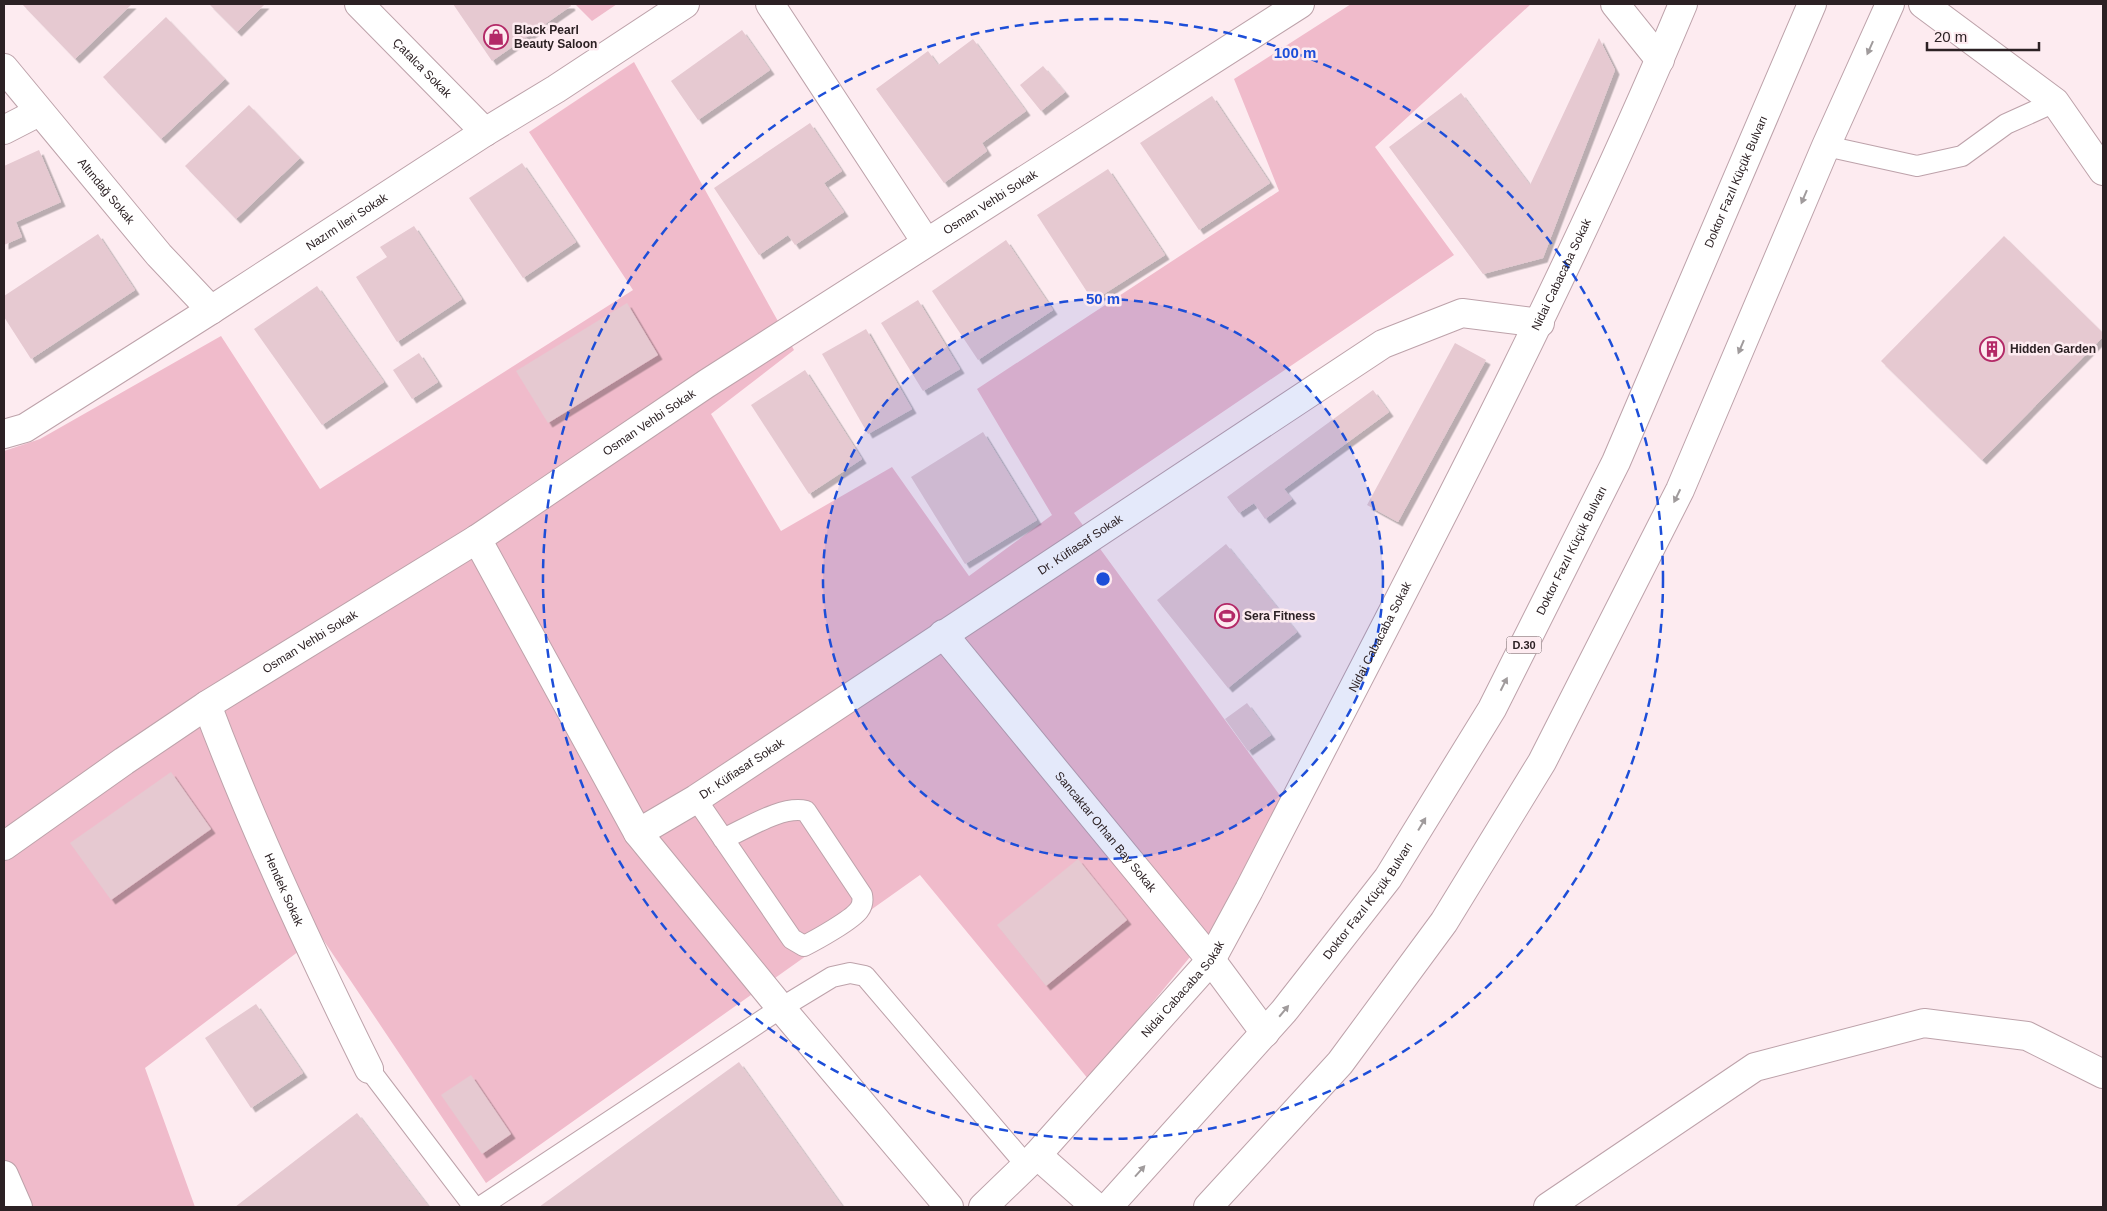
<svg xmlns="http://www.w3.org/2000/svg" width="2107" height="1211" viewBox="0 0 2107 1211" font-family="Arial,sans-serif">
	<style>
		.green { fill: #f0bbcb }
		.building { fill: #e6c9d1; filter: url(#shadow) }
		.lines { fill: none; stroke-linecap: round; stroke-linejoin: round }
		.service-casing { stroke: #bda2aa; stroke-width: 22 }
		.minor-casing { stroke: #bda2aa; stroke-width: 30 }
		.trunk-casing { stroke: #bda2aa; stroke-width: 30 }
		.service { stroke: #fff; stroke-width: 20 }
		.minor { stroke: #fff; stroke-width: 28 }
		.trunk { stroke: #fff; stroke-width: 28 }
		.oneway { fill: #a09b9c }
		.ring { fill: none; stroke: #1d4ed8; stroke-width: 2.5; stroke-dasharray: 9 6 }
		.labels { text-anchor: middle; stroke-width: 5; stroke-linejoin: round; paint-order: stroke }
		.shield { fill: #fdebf0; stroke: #6b5e61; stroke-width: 1 }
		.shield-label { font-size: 11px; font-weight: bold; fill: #2c2124 }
		.poi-label { font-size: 12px; font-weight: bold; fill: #2c2124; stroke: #fdebf0; text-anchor: start }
		.street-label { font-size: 12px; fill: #2c2124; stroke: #fdebf0 }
		.centre { fill: #1d4ed8; stroke: #fdebf0; stroke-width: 2.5 }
		.ring-label { font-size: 15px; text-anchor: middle; font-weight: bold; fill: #1d4ed8; stroke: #fdebf0; stroke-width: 5; stroke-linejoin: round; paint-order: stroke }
	</style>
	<defs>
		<filter id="shadow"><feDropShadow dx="4.5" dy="4.5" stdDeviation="0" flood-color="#0004"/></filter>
	</defs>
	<rect width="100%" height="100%" fill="#fdebf0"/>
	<g class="green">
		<path d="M575,4H617L592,21Z"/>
		<path d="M1351,4H1531L1375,147L1454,255L1074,513L1300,823L1089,1080L920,875L486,1183L320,935L145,1068L195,1207H4V451L40,439L221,336L320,489L633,290L529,132L634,62L794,350L711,414L781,531L892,467L969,576L1052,515L977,389L1279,191L1234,79Z"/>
	</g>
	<g class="building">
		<path d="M22,4H132L75,59Z"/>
		<path d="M209,4H265L237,32Z"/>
		<path d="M453,4H570L571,6L492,61Z"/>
		<path d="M166,17L225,79L161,139L103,77Z"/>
		<path d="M742,30L770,70L698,120L671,81Z"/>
		<path d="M1599,38L1615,70L1543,258L1483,274L1389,147L1461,93L1530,185Z"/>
		<path d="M973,39L1026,111L982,143L987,151L944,183L876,89L928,51L938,65Z"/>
		<path d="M1043,66L1065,92L1041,111L1020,85Z"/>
		<path d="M1212,96L1270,183L1199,230L1140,143Z"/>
		<path d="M249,105L300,158L236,219L185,166Z"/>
		<path d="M810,123L842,171L824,183L844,212L795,245L788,235L759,255L714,188Z"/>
		<path d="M39,150L61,202L16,222L22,237L4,245V166Z"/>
		<path d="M522,163L576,242L523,278L469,198Z"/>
		<path d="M1108,169L1165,255L1093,301L1037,215Z"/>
		<path d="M414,226L462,299L397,342L356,277L387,257L380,247Z"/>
		<path d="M98,234L135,290L31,359L4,317V296Z"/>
		<path d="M2004,236L2103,333V337L1982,460L1881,361Z"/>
		<path d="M1006,240L1053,310L978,360L932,291Z"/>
		<path d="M317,286L384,382L322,425L254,329Z"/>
		<path d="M918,300L960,369L923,391L881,323Z"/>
		<path d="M627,303L658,355L548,423L516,371Z"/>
		<path d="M866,329L912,409L868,434L822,354Z"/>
		<path d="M1455,343L1486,360L1398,522L1367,505Z"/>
		<path d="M419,353L438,382L412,399L393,370Z"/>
		<path d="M805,370L862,459L809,494L751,405Z"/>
		<path d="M1373,390L1389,412L1284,489L1292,499L1265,519L1254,503L1239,513L1227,497Z"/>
		<path d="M983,432L1037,520L965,564L911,477Z"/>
		<path d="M1226,544L1297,632L1228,688L1157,600Z"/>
		<path d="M1247,703L1271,735L1248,751L1225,719Z"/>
		<path d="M171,772L211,829L111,900L70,843Z"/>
		<path d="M1078,859L1127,920L1046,986L997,925Z"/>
		<path d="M256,1004L303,1073L251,1108L205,1038Z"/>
		<path d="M739,1062L843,1207H539Z"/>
		<path d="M471,1075L511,1134L482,1154L441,1095Z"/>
		<path d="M357,1113L429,1207H235Z"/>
	</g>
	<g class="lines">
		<defs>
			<g id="service">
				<path d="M1826,146L1917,166L1962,156L2006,124L2055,102"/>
				<path d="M696,799L792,939L804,946C816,940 852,920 859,910C863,905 863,900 862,895L806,811C782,805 746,829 723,839"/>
				<path d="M369,1069L474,1207"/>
				<path d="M480,1207L781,1008L832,977L850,973L865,976L1026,1165"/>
			</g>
			<g id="minor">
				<path id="s1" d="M359,4L485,132"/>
				<path d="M770,4L926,242"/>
				<path d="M1615,4L1660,60"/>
				<path d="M1923,4L2055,102L2103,171"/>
				<path id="s2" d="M4,68L159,255L211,310"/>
				<path d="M4,130L39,112"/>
				<path id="s3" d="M4,434L25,428L211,310L485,132L556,89L685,4"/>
				<path d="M477,539L638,833L781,1008L949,1207"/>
				<path id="s4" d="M943,634L1211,960L1265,1033"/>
				<path id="s5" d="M207,705C254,830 310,950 369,1069"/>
				<path id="s6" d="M638,833L696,799L1383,344L1462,313L1540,323"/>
				<path id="s7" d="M4,846L124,761L207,705L477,539L706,384L1300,4"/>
				<path d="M1037,1155L1096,1207"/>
				<path d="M4,1175L18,1207"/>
				<path id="s8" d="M983,1207L1037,1155L1211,960L1249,890C1399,598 1556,308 1683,4"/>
				<path d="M1548,1207L1755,1067L1924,1023L2027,1036L2103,1074"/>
			</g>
			<g id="trunk">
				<path id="s9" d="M1108,1207L1284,1011L1388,878L1492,709L1616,462L1812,4"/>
				<path d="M1208,1207L1340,1063L1444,922L1542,762L1680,490L1826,146L1890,4"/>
			</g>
		</defs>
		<use href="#service" class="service-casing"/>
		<use href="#minor" class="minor-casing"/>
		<use href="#trunk" class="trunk-casing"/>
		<use href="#service" class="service"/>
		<use href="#minor" class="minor"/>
		<use href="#trunk" class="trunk"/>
	</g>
	<defs><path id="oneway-solid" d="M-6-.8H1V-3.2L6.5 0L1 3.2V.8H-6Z" transform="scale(1.25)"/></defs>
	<g class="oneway">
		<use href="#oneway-solid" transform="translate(1870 48) rotate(114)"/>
		<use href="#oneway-solid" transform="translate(1804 197) rotate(113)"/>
		<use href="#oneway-solid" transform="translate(1741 347) rotate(113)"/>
		<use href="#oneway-solid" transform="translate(1677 496) rotate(116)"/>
		<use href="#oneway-solid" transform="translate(1504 684) rotate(-63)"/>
		<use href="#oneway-solid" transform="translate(1422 824) rotate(-59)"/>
		<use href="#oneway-solid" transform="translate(1284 1011) rotate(-50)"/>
		<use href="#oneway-solid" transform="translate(1140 1171) rotate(-48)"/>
	</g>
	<circle cx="1103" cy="579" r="280" fill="#1d4ed8" fill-opacity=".12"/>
	<g class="ring">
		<circle cx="1103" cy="579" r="280"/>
		<circle cx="1103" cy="579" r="560"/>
	</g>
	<defs>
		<symbol id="shop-ring" viewBox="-11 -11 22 22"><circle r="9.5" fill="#fdebf0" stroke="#b32967" stroke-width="1.5"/><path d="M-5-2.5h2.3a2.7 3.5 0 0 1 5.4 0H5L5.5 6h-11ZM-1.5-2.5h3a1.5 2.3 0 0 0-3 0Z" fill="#b32967"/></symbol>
		<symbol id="building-ring" viewBox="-11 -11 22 22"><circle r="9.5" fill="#fdebf0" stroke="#b32967" stroke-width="1.5"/><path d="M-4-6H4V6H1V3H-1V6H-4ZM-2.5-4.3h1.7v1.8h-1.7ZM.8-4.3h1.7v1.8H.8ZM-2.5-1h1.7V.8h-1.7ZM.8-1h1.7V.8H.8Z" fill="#b32967"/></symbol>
		<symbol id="stadium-ring" viewBox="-11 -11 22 22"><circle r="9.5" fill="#fdebf0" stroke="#b32967" stroke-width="1.5"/><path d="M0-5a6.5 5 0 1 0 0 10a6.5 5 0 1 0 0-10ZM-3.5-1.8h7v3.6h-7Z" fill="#b32967"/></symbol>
	</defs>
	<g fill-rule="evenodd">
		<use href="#shop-ring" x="482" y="23" width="28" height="28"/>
		<use href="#building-ring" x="1978" y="335" width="28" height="28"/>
		<use href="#stadium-ring" x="1213" y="602" width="28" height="28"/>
	</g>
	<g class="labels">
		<rect class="shield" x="1506.5" y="636.5" width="35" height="17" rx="4"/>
		<g class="shield-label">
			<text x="1524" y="649">D.30</text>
		</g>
		<g class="poi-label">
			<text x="514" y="34">Black Pearl<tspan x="514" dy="14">Beauty Saloon</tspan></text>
			<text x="2010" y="353">Hidden Garden</text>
			<text x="1244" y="620">Sera Fitness</text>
		</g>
		<g class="street-label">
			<text dy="4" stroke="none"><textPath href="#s1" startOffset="90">Çatalca Sokak</textPath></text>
			<text dy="4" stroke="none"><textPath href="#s9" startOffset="1212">Doktor Fazıl Küçük Bulvarı</textPath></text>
			<text dy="4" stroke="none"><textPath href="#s2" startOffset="160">Altındağ Sokak</textPath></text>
			<text dy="4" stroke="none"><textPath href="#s7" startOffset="1178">Osman Vehbi Sokak</textPath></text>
			<text dy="4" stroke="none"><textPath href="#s3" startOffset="404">Nazım İleri Sokak</textPath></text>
			<text dy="4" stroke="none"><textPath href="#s8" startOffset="1106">Nidai Cabacaba Sokak</textPath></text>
			<text dy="4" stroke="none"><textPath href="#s7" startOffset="772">Osman Vehbi Sokak</textPath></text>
			<text dy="4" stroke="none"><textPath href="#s6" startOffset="528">Dr. Küfiasaf Sokak</textPath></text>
			<text dy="4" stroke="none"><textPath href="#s9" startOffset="808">Doktor Fazıl Küçük Bulvarı</textPath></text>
			<text dy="4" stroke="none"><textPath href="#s8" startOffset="701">Nidai Cabacaba Sokak</textPath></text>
			<text dy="4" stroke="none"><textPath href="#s7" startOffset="368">Osman Vehbi Sokak</textPath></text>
			<text dy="4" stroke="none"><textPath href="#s6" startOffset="122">Dr. Küfiasaf Sokak</textPath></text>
			<text dy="4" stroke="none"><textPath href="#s4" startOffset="256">Sancaktar Orhan Bay Sokak</textPath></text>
			<text dy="4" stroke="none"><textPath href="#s5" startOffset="200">Hendek Sokak</textPath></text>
			<text dy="4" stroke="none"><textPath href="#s9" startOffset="402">Doktor Fazıl Küçük Bulvarı</textPath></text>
			<text dy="4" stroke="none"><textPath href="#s8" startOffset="296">Nidai Cabacaba Sokak</textPath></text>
		</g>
	</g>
	<circle cx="1103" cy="579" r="8" class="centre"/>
	<g class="ring-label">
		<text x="1295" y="58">100 m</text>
		<text x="1103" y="304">50 m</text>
	</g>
	<rect width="2107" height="1211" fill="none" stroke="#2c2124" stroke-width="10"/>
	<path d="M1927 42v8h112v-8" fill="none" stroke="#2c2124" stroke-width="2.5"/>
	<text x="1934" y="42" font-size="15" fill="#2c2124" stroke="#fdebf0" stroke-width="4" paint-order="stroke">20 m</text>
</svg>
